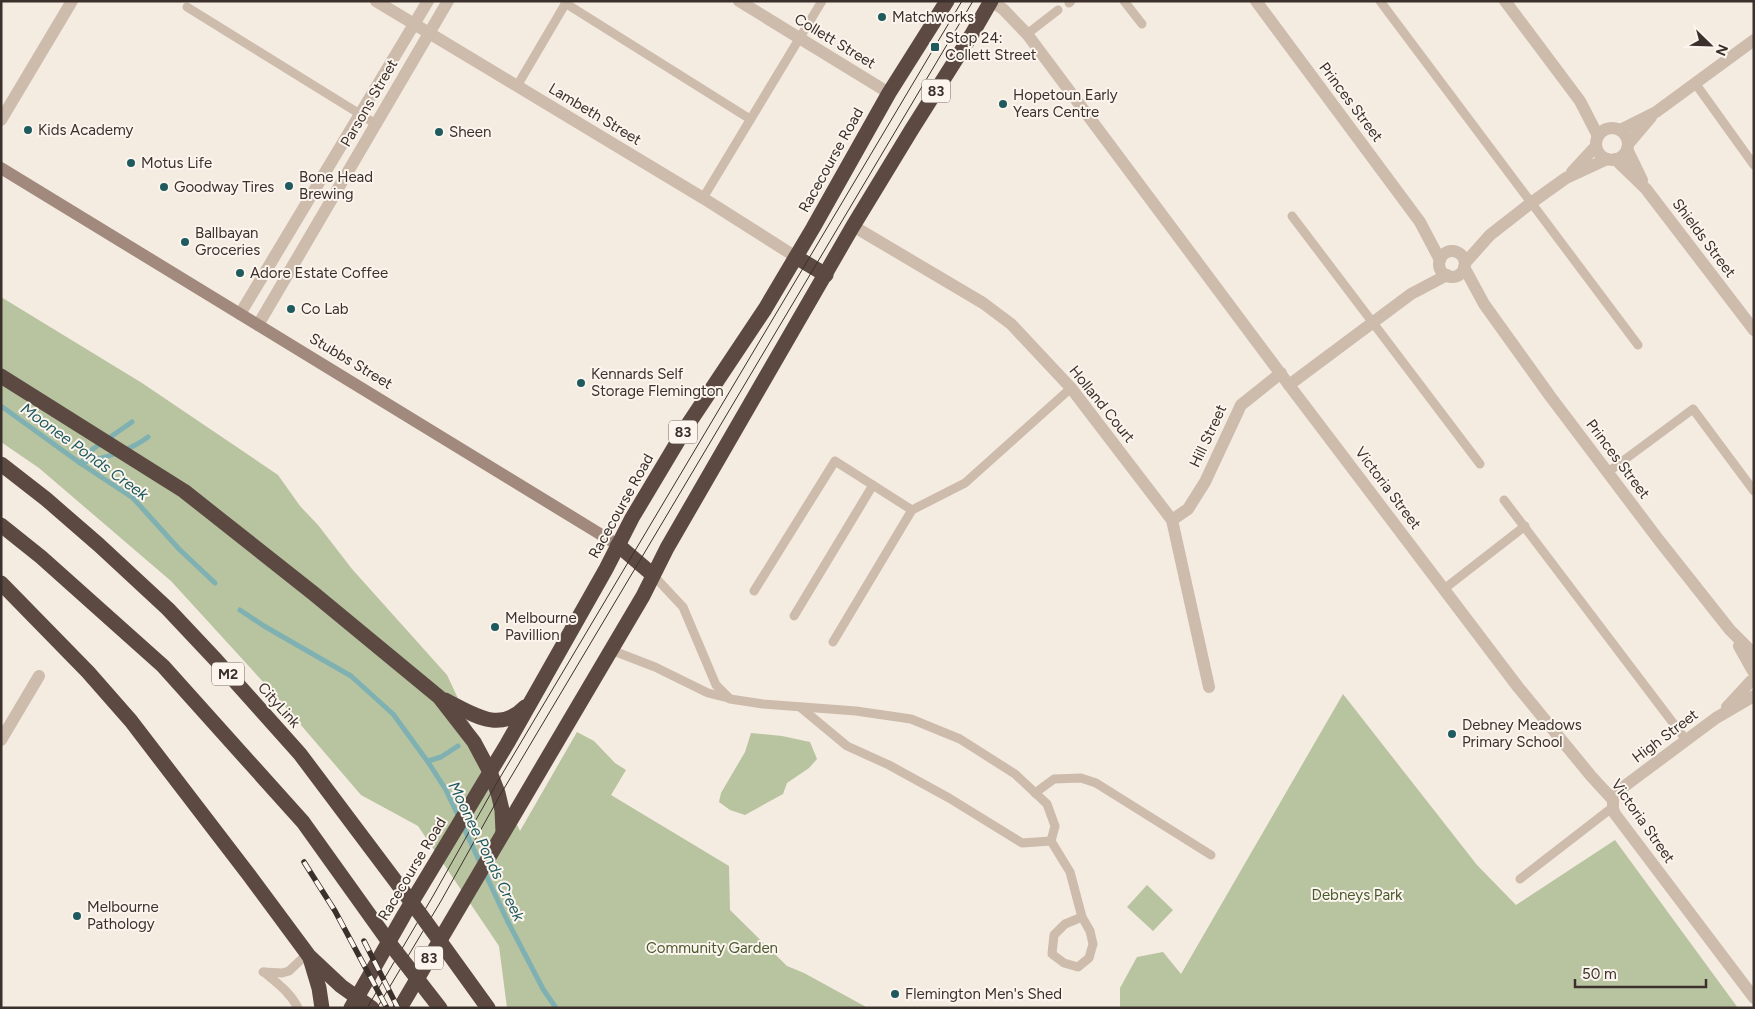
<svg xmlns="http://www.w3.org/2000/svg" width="1755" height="1009" viewBox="0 0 1755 1009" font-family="Figtree,sans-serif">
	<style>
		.green { fill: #b8c4a0 }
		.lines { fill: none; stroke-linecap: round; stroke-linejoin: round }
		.stream { stroke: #7fb0b2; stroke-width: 5 }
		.lane { stroke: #cdbbac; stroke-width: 9 }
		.street { stroke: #cdbbac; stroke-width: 12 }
		.secondary { stroke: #a18a7d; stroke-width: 12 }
		.highway { stroke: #5c4a42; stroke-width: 15 }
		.tram { stroke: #3b302b; stroke-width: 1 }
		.rail-casing { stroke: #3b302b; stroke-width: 5.5 }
		.rail { stroke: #fbf5ee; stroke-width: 4; stroke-dasharray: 11; stroke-linecap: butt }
		.highway-bridge { stroke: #5c4a42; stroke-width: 15 }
		.poi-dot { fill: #1f5a5e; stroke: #fbf5ee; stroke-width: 2 }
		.labels { text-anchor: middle; stroke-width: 4; stroke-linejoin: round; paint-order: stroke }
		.shield { fill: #fbf5ee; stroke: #756b66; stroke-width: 1 }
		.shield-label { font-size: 14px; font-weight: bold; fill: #3b302b }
		.poi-label { font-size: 15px; fill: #3b302b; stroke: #fbf5ee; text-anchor: start }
		.street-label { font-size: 15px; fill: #3b302b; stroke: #fbf5ee }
		.park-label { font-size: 15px; fill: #4a5a2e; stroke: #fbf5ee }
		.water-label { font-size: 16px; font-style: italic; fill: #1f5a5e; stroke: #fbf5ee }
	</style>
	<rect width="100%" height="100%" fill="#f4ebe1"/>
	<g class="green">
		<path d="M1,297L142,383L278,475L300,506L318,525L352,569L447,675L520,831L577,732L594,741L615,763L626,770L611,795L729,866L730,910L787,966L804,973L868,1008H507L499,946L418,826L361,795L276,696L171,581L39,468L1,442Z"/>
		<path d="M1343,694L1477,865L1516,905L1615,840L1738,1008H1120V988L1137,957L1163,952L1181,974Z"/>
		<path d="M751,733L782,736L810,742L817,759L809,768L787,783L783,794L745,815L730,810L719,802L721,793L745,752Z"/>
		<path d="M1147,885L1173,910L1153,931L1127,907Z"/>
	</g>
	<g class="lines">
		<g class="stream">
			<path d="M1,406L80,463L133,498L179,549L215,583"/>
			<path d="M80,463C104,458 128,452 148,437"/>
			<path d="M81,463L93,449L132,422"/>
			<path d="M240,610L264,626L351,676L393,714L428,762L446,790L507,920L543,989L556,1008"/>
			<path d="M428,761L441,757L458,746"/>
		</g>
		<g class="lane">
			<path d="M1124,1L1142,24"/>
			<path d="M1380,1L1638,345"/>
			<path d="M565,3L750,119"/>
			<path d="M1069,3L1071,1"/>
			<path d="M187,7L376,124"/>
			<path d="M1027,34L1058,10"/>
			<path d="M1695,83L1754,165"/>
			<path d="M517,86L567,1"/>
			<path d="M703,198L822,1"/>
			<path d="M1292,216L1480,464"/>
			<path d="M1608,472L1693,409L1754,491"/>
			<path d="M1504,500L1686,740"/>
			<path d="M653,575L683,607L716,685L730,699L763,704L856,711L911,719L960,739L1015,774L1047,804L1055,826L1051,841"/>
			<path d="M1444,589L1525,526"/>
			<path d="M754,591L835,461L912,510"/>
			<path d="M794,616L873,485"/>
			<path d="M833,642L912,510L965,483L1071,388"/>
			<path d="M611,650L655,667L708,693L728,698"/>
			<path d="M800,707L847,746L889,765L949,798L1022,843L1051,841"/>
			<path d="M1035,793L1054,779L1081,778L1096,783L1211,855"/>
			<path d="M1051,841L1070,872L1082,917L1090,931L1093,944L1089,958L1078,967L1064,963L1052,954L1054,935L1065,924L1082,917"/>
			<path d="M1520,879L1613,807"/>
			<path d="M263,972L282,973L289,971L307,954"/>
			<path d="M264,972C277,983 290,992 298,1008"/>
		</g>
		<g class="street">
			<path d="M376,1L703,198L796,257"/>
			<path d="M739,1L889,93"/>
			<path d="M991,1L1003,9L1027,34L1289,385L1518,687L1591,776L1613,800V809L1615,814L1754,998"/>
			<path d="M1256,1L1420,222L1440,260"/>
			<path d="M1505,1L1580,101L1598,136"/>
			<path d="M1,120L72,1"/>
			<circle cx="1612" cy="144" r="16"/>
			<path d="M1620,130L1656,112L1754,40"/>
			<path d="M1628,144L1651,117"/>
			<path d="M1627,149L1642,180"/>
			<path d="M1615,159L1646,189L1754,330"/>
			<path d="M1572,172L1596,146"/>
			<path d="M853,226L983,303L1011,324L1071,388L1172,520L1209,687"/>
			<circle cx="1452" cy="264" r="13"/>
			<path d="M1465,263L1490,235L1531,203L1566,178L1607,159"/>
			<path d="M1464,267L1484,304L1550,396L1658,539L1730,630L1754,654"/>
			<path d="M240,314L428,1"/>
			<path d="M258,325L448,1"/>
			<path d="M1289,385L1411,294L1447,275"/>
			<path d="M1172,520L1188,509L1205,482L1241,405L1281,373"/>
			<path d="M1739,646L1753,671"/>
			<path d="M1727,707L1751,681"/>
			<path d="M1,740L39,676"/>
			<path d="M1613,800L1616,793L1622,788L1716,718L1754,696"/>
		</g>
		<path class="secondary" d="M1,168L618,545"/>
		<g class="highway">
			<path d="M796,257L826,275"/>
			<path d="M1,376L184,491L313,593L439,697L474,742L490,772L498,793L502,810L503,832"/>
			<path d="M618,545L653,575"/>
			<path d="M1,583L88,672L131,721L249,875L309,956L341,986L372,1008"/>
			<path d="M445,700C473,714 499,734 525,707"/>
			<path d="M310,958L319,988L322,1008"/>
			<path d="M351,1008L404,915L507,744L606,569L632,518L687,426L765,309L813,228L889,93L947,1"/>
			<path d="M400,1008L643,596L667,548L853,226L912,129L972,34L991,1"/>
		</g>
		<g class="tram">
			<path d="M367,1008L433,896L495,786L962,1"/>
			<path d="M377,1008L441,901L499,797L973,1"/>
		</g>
		<defs>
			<g id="rail">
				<path d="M304,862L335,911L387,1008"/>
				<path d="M364,941L398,1008"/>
			</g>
		</defs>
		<use href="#rail" class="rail-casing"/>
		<use href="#rail" class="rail"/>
		<g class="highway-bridge">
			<path d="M1,464L46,499L99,545L168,609L216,660L300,754L421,915L488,1008"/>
			<path d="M1,525L41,557L163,666L303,822L391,945L440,1008"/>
		</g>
	</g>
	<g class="poi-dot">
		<circle cx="882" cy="17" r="5"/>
		<rect x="930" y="42" width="10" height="10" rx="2.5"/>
		<circle cx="1003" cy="104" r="5"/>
		<circle cx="28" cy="130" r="5"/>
		<circle cx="439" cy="132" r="5"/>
		<circle cx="131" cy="163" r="5"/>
		<circle cx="289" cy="186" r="5"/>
		<circle cx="164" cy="187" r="5"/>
		<circle cx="185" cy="242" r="5"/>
		<circle cx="240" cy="273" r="5"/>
		<circle cx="291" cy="309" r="5"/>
		<circle cx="581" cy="383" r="5"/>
		<circle cx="495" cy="627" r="5"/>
		<circle cx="1452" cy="734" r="5"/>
		<circle cx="77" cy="916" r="5"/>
		<circle cx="895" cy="994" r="5"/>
	</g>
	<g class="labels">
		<g class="shield">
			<rect x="922" y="79.5" width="28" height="23" rx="4"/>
			<rect x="669" y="420.5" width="28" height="23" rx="4"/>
			<rect x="212" y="662.5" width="32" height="23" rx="4"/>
			<rect x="415" y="946.5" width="28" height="23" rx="4"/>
		</g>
		<g class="shield-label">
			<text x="936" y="96">83</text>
			<text x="683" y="437">83</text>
			<text x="228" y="679">M2</text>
			<text x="429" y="963">83</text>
		</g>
		<g class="poi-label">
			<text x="892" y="22">Matchworks</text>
			<text x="945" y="43">Stop 24:<tspan x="945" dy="17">Collett Street</tspan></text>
			<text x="1013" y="100">Hopetoun Early<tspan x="1013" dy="17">Years Centre</tspan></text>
			<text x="38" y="135">Kids Academy</text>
			<text x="449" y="137">Sheen</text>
			<text x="141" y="168">Motus Life</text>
			<text x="299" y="182">Bone Head<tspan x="299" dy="17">Brewing</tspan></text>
			<text x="174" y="192">Goodway Tires</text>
			<text x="195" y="238">Ballbayan<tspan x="195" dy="17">Groceries</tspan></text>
			<text x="250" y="278">Adore Estate Coffee</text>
			<text x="301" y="314">Co Lab</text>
			<text x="591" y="379">Kennards Self<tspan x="591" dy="17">Storage Flemington</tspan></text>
			<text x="505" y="623">Melbourne<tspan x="505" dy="17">Pavillion</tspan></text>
			<text x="1462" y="730">Debney Meadows<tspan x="1462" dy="17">Primary School</tspan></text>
			<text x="87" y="912">Melbourne<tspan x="87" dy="17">Pathology</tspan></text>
			<text x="905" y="999">Flemington Men's Shed</text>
		</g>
		<g class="street-label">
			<text transform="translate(835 41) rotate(31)" y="5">Collett Street</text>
			<text transform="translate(1351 102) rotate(53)" y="5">Princes Street</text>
			<text transform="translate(369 103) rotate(-60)" y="5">Parsons Street</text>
			<text transform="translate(595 114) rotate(31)" y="5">Lambeth Street</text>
			<text transform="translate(831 160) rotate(-61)" y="5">Racecourse Road</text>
			<text transform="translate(1704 238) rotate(53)" y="5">Shields Street</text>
			<text transform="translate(351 361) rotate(31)" y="5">Stubbs Street</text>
			<text transform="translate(1102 404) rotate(51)" y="5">Holland Court</text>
			<text transform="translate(1208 436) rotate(-65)" y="5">Hill Street</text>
			<text transform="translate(1618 459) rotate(53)" y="5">Princes Street</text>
			<text transform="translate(1388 488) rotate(53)" y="5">Victoria Street</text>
			<text transform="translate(621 506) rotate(-61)" y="5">Racecourse Road</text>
			<text transform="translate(279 705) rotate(48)" y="5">CityLink</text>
			<text transform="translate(1665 736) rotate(-37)" y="5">High Street</text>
			<text transform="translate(1643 821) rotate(55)" y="5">Victoria Street</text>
			<text transform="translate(412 869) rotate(-59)" y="5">Racecourse Road</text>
		</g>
		<g class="park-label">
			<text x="1357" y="900">Debneys Park</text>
			<text x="712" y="953">Community Garden</text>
		</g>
		<g class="water-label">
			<text transform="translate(85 451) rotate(36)" y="6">Moonee Ponds Creek</text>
			<text transform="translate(487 851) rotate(64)" y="6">Moonee Ponds Creek</text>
		</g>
	</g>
	<rect width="1755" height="1009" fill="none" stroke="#3b302b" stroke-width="5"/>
	<g transform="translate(1710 45) rotate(113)" stroke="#fbf5ee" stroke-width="4" paint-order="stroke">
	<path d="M0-4L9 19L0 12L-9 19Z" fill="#3b302b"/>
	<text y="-8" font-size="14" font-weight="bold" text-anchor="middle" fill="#3b302b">N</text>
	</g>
	<path d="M1575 979v8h131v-8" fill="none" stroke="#3b302b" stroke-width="2.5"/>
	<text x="1582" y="979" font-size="15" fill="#3b302b" stroke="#fbf5ee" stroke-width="4" paint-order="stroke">50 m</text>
</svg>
